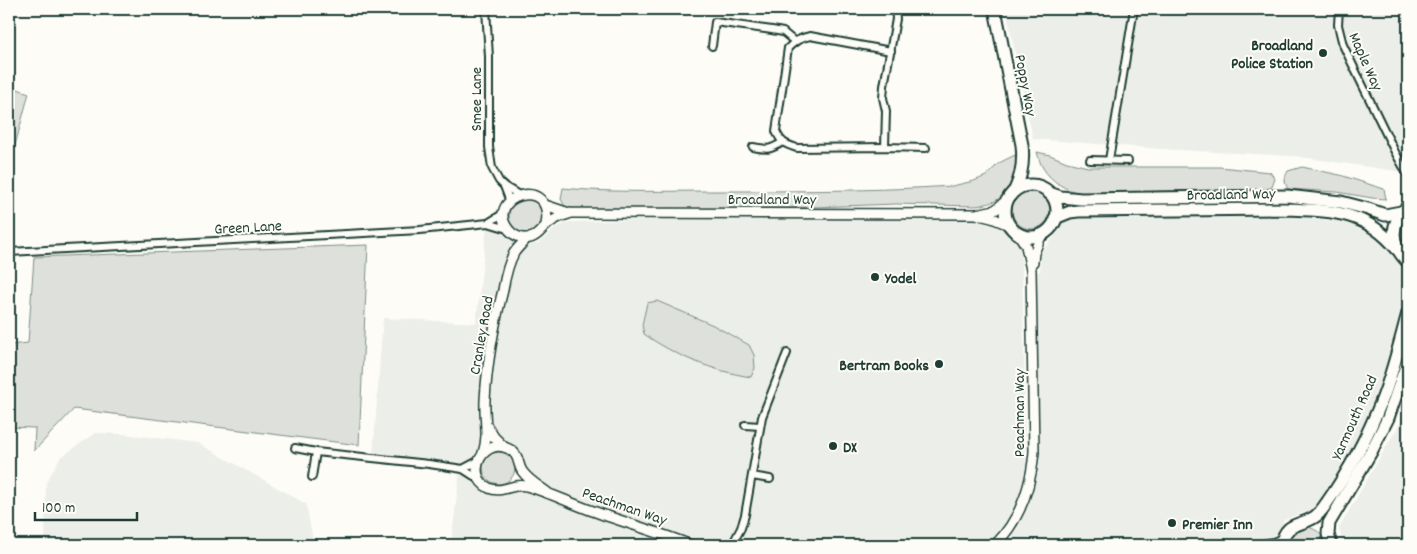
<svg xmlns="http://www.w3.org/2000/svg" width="1417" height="554" viewBox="0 0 1417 554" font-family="Dekko,sans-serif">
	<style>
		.built { fill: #eceee9; fill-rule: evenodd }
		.green { fill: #dde0db; stroke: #7e8e88 }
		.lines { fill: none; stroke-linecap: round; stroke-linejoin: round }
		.street-casing { stroke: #1f3d34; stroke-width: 10 }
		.secondary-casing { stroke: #1f3d34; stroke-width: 12 }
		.highway-casing { stroke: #1f3d34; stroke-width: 15 }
		.street { stroke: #fdfcf7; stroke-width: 6 }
		.secondary { stroke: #fdfcf7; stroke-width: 9 }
		.highway { stroke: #fdfcf7; stroke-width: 11 }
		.poi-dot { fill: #1f3d34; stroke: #fdfcf7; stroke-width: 2 }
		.labels { text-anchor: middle; stroke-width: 4; stroke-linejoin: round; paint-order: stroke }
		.poi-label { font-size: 16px; font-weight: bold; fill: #1f3d34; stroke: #fdfcf7; text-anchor: start }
		.street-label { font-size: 16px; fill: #1f3d34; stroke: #fdfcf7 }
	</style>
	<rect width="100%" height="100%" fill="#fdfcf7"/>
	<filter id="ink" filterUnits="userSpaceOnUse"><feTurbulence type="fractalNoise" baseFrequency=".02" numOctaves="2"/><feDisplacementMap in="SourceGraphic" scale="10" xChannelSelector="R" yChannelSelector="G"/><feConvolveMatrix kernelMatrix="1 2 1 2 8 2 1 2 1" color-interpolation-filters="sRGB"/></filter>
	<g filter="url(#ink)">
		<g class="built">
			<path d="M1006,9H1408V169L1397,171L1294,156L1162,149L1033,139Z"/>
			<path d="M1289,216L1335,221L1354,225L1367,230L1378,237L1389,250L1405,271L1408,279V294L1387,368L1361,433L1341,470L1318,506L1310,511L1296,515L1284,520L1280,530L1272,537L1270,545H451L460,469L373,456L383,318L476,323L487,226L497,229L507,234L513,241L537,244L557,227L569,222L671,219H977L994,223L1002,227L1020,243L1022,269L1024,345L1025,454L1032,467L1031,274L1040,271L1041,252L1054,237L1062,224L1067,220L1084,218ZM498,447L519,461L536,485L486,486L478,461Z"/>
			<path d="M1404,416L1408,419V545H1343L1339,528Z"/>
			<path d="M95,433L123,434L198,443L306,504L314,545H45L46,483L60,458Z"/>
		</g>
		<g class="green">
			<path d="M9,86L29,93L9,168Z"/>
			<path d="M1037,152L1050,155L1067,162L1088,167H1219L1270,172L1275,179L1272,187L1267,189L1081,193C1066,191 1051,181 1043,168C1040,164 1039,158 1037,152Z"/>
			<path d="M1015,155C1018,169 1013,187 1001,197C994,203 983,205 975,206L896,204L787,208L581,210L565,207L561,199L563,188C613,193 665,191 715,191C794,191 874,191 952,186L974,181L986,176L999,163Z"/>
			<path d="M1302,167L1340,175L1384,189L1386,199L1372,198L1337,192L1288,189C1284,182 1284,178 1288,171Z"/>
			<circle cx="1031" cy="210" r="19"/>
			<circle cx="526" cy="216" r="17"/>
			<path d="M1408,213V256C1399,241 1395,227 1408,213Z"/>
			<path d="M368,245L359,445L74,409L34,451L35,428L9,427V345L28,343L34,257Z"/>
			<path d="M657,301L713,325L749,345L754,355L755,368L751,377C713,371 675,356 644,334L642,325L647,303Z"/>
			<circle cx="499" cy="468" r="16"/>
			<path d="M1308,527C1318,530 1324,535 1327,545H1286C1290,534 1295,528 1308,527Z"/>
		</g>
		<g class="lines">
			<defs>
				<g id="street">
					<path d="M486,9L489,57V147L492,168L499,181L504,186L510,202"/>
					<path d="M1339,9L1338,25L1343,45L1395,152L1408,175"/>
					<path d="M712,46L715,22L772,30L783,32L795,42"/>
					<path d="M891,51L810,36C800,38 795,41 788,48L776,131C781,143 785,144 797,148L885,147L926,148"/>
					<path d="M753,147C768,150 770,150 783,142"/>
					<path d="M885,147L886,111L883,98L884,86L896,19L895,9"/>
					<path d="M1090,160L1128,161"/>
					<path d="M1109,160L1134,9"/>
					<path d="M504,186L519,195"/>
					<path d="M488,223L508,229"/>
					<path d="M9,252L420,230L488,223L504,213"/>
					<path d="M745,425L760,426"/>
					<path d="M295,448L316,452L429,464L463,469L480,480"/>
					<path d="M463,469L478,461"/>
					<path d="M752,476L770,479"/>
					<path d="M312,477L316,452"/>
					<path d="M732,545L741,528L745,515L762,417L787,353"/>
					<path d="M1256,545L1273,542L1282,538"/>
				</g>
				<g id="secondary">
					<path d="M545,205L569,213L976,214L995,210L1008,199"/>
					<path d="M979,215L992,218L1009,225"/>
					<path d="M546,225C555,173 482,197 509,230C514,236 522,239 530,238C539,236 541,229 548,224C554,219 561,216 569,214"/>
					<path d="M1033,262L1034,253L1042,234"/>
					<path d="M487,426L494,437L504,447"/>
					<path d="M483,453C489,436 484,418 485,400C487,363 494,325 503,290C505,278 508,264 514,253C517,248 523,243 527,238"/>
					<path d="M548,493C540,487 528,480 522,471C517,463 520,455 509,449C484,436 463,475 489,488C502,494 512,483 526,486C548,492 568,502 590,510C623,522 658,532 691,545"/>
					<path d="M995,545C1020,520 1031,487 1034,452L1031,270L1026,246L1018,233"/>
				</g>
				<g id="highway">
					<path d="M995,9L1022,145C1024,162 1022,175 1015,190"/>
					<circle cx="1031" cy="211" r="26"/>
					<path d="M1049,193L1061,197L1081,199L1287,196L1341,202L1368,209L1385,215L1401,212"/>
					<path d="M1408,206C1389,223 1390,245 1408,262"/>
					<path d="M1055,218L1070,212L1078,211L1285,209C1331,211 1365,210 1397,249"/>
					<path d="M1281,545C1286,522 1297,527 1313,518C1320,514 1324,507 1328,501C1350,470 1368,435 1382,400C1393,372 1400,342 1408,313"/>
					<path d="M1331,545L1328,534L1329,523L1371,452L1388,418L1408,360"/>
				</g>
			</defs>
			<use href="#street" class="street-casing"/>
			<use href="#secondary" class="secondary-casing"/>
			<use href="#highway" class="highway-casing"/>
			<use href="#street" class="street"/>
			<use href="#secondary" class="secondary"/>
			<use href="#highway" class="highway"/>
		</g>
	</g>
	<g class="poi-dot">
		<circle cx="1323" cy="53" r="5"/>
		<circle cx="875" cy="277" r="5"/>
		<circle cx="939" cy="364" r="5"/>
		<circle cx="833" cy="446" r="5"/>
		<circle cx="1172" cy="523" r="5"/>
	</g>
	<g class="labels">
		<g class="poi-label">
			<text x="1313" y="50" text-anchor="end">Broadland<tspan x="1313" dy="18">Police Station</tspan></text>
			<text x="885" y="283">Yodel</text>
			<text x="929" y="370" text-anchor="end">Bertram Books</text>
			<text x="843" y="452">DX</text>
			<text x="1182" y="529">Premier Inn</text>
		</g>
		<g class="street-label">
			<text transform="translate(1367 61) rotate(66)" y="6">Maple Way</text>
			<text transform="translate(1027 85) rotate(79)" y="6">Poppy Way</text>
			<text transform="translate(475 99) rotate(-90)" y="6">Smee Lane</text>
			<text transform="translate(1231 193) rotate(-1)" y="6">Broadland Way</text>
			<text x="772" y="204">Broadland Way</text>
			<text transform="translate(248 226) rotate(-3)" y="6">Green Lane</text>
			<text transform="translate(480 335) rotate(-80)" y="6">Cranley Road</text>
			<text transform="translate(1018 413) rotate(-90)" y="6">Peachman Way</text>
			<text transform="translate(1353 417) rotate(-66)" y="6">Yarmouth Road</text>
			<text transform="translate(625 505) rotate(19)" y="6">Peachman Way</text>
		</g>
	</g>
	<rect width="1417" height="554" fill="none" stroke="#fdfcf7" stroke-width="30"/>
	<rect x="15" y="15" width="1387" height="524" fill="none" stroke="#1f3d34" stroke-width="2" filter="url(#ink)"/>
	<path d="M35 512v8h102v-8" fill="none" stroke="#1f3d34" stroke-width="2.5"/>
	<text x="42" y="512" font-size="15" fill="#1f3d34" stroke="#fdfcf7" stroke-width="4" paint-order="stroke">100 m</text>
</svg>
